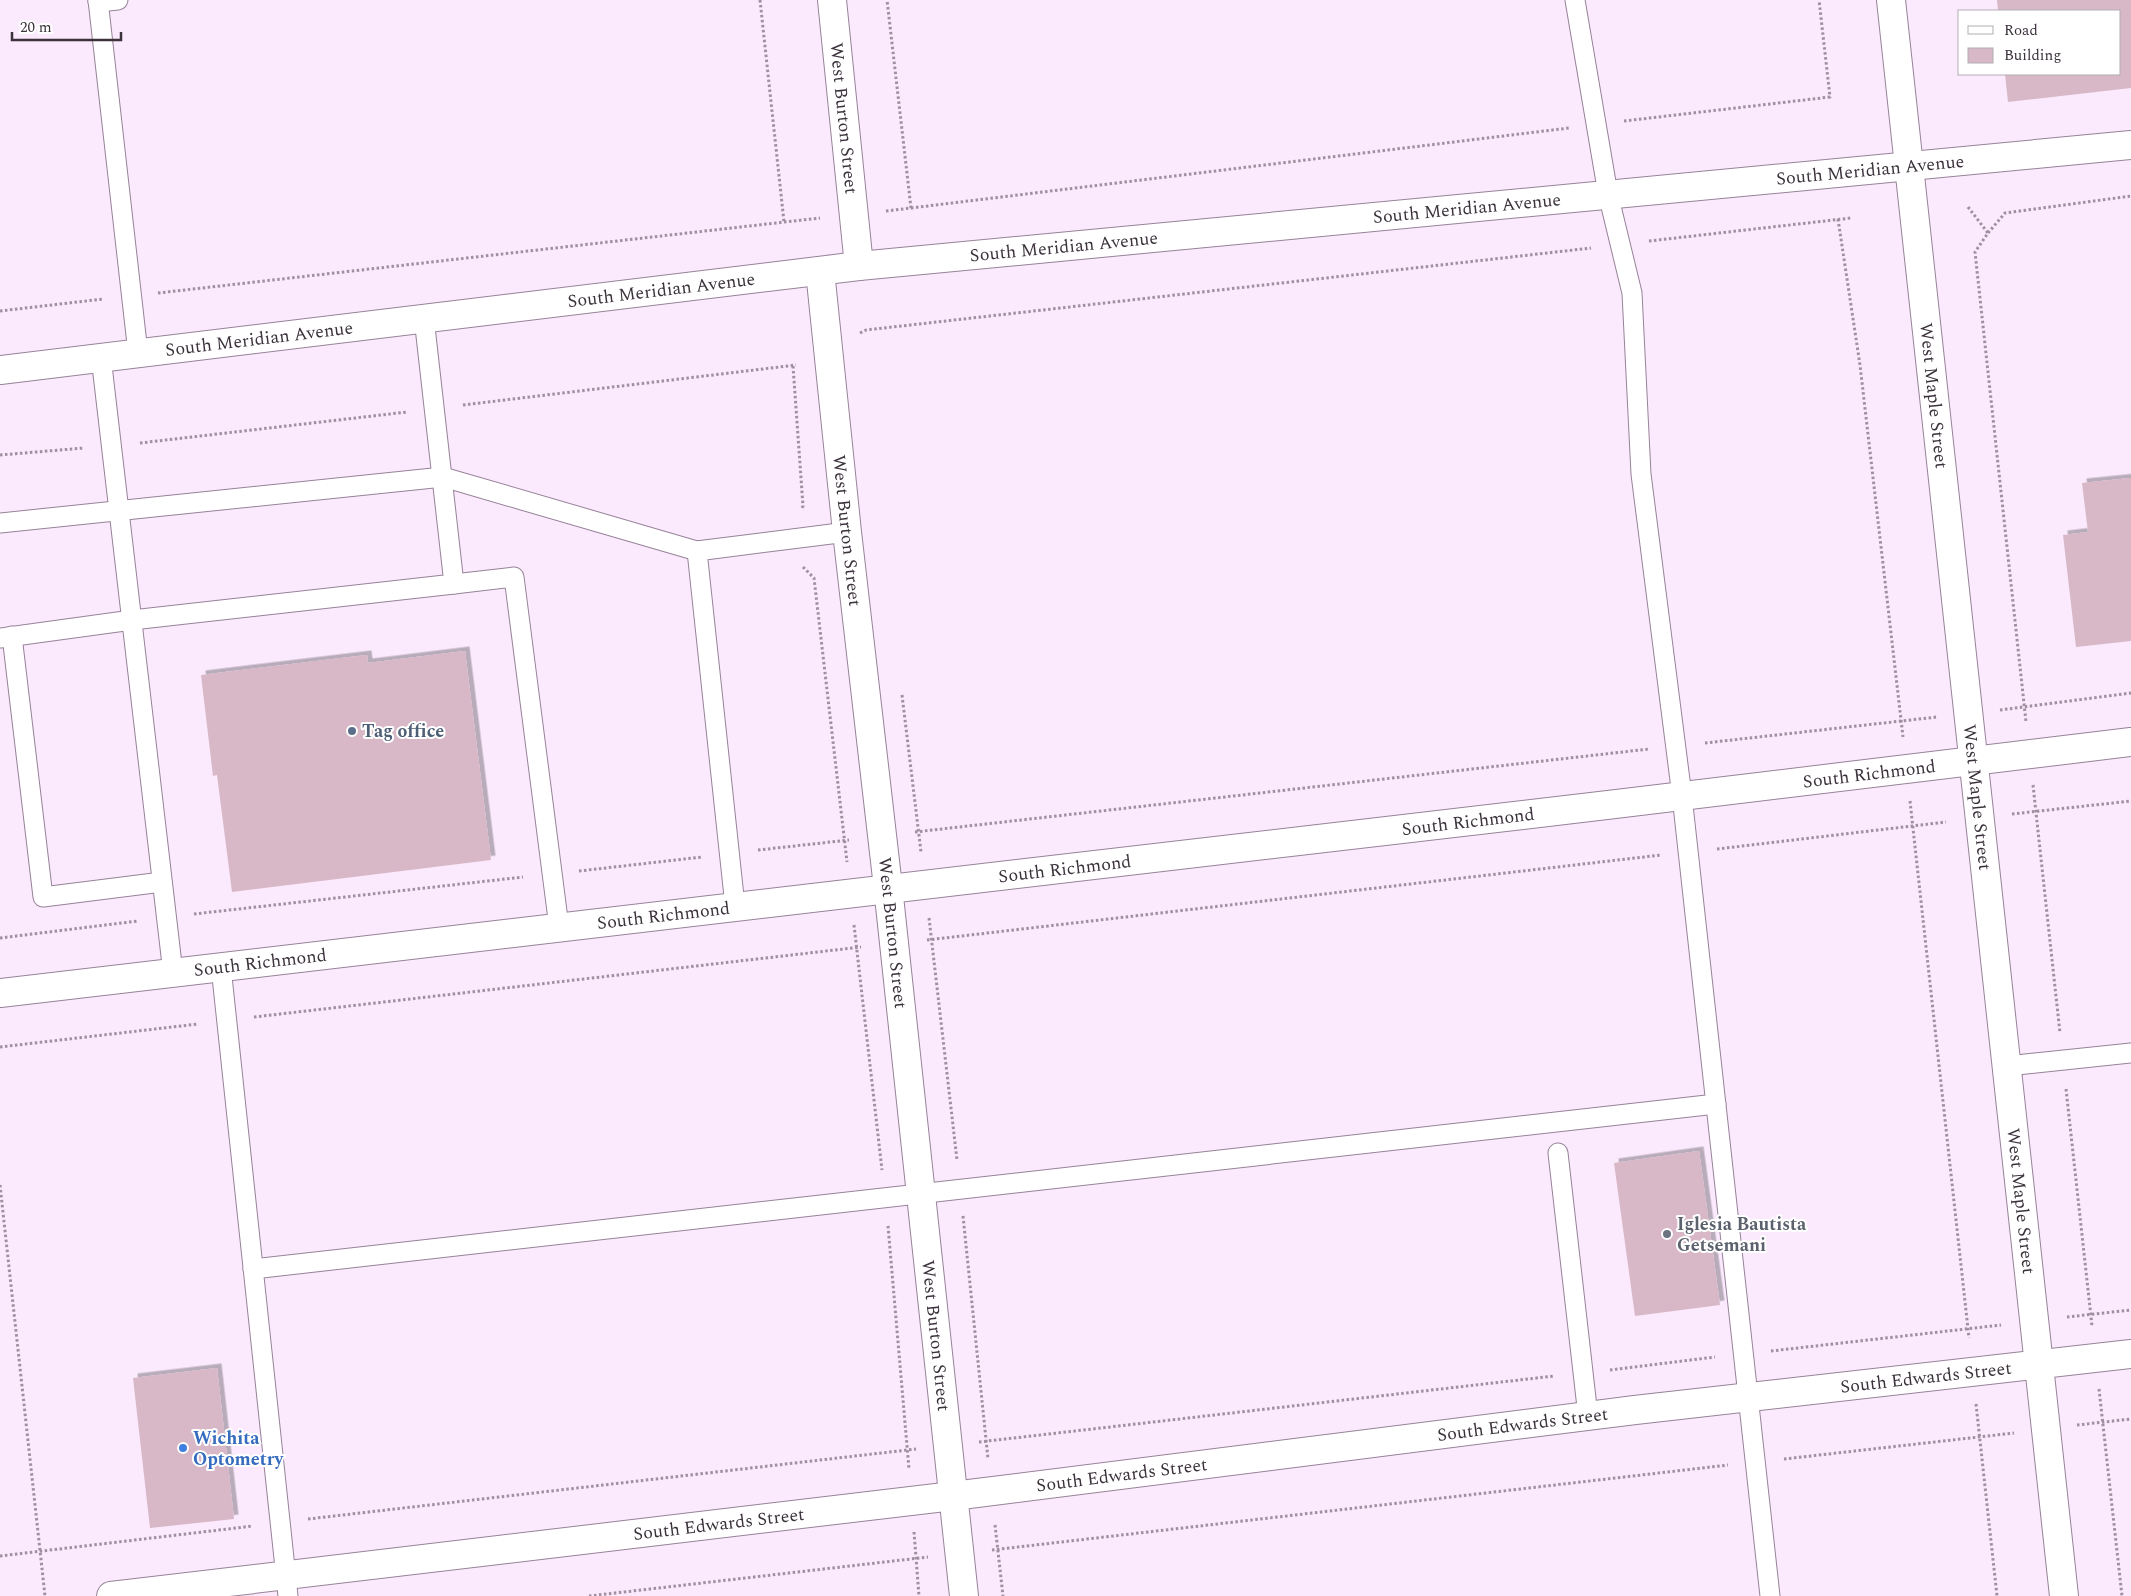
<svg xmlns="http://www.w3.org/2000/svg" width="2131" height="1596" viewBox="0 0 2131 1596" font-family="Spectral,serif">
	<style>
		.building { fill: #d8b8c7; filter: url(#shadow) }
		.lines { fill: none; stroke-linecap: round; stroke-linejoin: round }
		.lane-casing { stroke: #978299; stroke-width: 21 }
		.street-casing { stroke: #978299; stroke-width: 30 }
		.secondary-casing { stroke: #978299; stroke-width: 30 }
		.path { stroke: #9e909f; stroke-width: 3; stroke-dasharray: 2.5 2.5; stroke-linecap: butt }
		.lane { stroke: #fff; stroke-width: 19 }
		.street { stroke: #fff; stroke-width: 28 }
		.secondary { stroke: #fff; stroke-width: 28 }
		.service-dot { fill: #5c6f8a; stroke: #fff; stroke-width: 2 }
		.worship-dot { fill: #6b7280; stroke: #fff; stroke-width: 2 }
		.shop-dot { fill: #3f7fe0; stroke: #fff; stroke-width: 2 }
		.labels { text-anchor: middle; stroke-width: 4; stroke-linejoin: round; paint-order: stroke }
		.street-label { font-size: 18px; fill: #3b323c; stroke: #fff }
		.service-label { font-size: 18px; font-weight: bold; fill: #4e5e75; stroke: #fff; text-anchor: start }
		.worship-label { font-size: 18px; font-weight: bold; fill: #5b616d; stroke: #fff; text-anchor: start }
		.shop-label { font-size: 18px; font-weight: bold; fill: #366cbe; stroke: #fff; text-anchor: start }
	</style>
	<defs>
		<filter id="shadow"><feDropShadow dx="4.5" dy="-4.5" stdDeviation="0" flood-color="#0004"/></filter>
	</defs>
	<rect width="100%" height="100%" fill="#fbe9fd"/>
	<g class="building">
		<path d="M1997,0H2131V88L2008,102L2005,74H2120V11H1998Z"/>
		<path d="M2131,478V641L2076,647L2063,535L2088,532L2082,483Z"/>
		<path d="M465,651L491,860L232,892L217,775L213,776L201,675L367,655L368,663Z"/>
		<path d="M1699,1151L1720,1305L1635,1316L1614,1163Z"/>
		<path d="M217,1368L234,1519L150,1528L133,1378Z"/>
	</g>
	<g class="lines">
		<defs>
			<g id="lane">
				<path d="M98,0L138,353"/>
				<path d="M1575,0L1608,194L1632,293L1641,474L1682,796L1770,1596"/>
				<path d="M98,2L118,0"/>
				<path d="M101,357L173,973"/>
				<path d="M0,523L443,477L697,551"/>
				<path d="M454,584L514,577L559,927"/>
				<path d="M12,636L43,897L162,882"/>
				<path d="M0,638L132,620L454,584L424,318"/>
				<path d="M735,906L697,551L847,532"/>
				<path d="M221,967L288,1596"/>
				<path d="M2007,1066L2131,1053"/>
				<path d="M1558,1153L1588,1416"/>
				<path d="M253,1269L1716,1104"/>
			</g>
			<g id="street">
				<path id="s1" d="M832,0L859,266"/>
				<path id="s2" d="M820,271L847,532L888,887L964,1596"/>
				<path id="s3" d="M0,993C710,909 1421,829 2131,742"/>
			</g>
			<g id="secondary">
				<path id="s4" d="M1891,0L2064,1596"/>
				<path id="s5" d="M0,370L859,266L2131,145"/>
				<path id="s6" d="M111,1596L953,1496L1635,1410L2131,1354"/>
			</g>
		</defs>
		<use href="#lane" class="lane-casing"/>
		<use href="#street" class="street-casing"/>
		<use href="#secondary" class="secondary-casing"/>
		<g class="path">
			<path d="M760,0L784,222"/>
			<path d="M1624,121L1830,97L1819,0"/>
			<path d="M1968,207L1988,233L1975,252L2026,722"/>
			<path d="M911,208L1569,128"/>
			<path d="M886,211L911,208L887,0"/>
			<path d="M1838,219L1860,365L1903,737"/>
			<path d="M1988,233L2005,213L2131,196"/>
			<path d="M1649,241L1851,218"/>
			<path d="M158,293L820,218"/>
			<path d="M0,311L103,299"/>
			<path d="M860,333L866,330L1591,248"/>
			<path d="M793,366L803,506L801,510"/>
			<path d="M463,405L796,365"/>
			<path d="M140,443L407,412"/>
			<path d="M0,455L84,448"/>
			<path d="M803,567L814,578L847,862"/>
			<path d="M902,695L921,852"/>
			<path d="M2000,710L2131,693"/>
			<path d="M1705,743L1937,717"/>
			<path d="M2033,785L2060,1033"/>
			<path d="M1910,801L1969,1338"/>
			<path d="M2012,814L2131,801"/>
			<path d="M915,832L1649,749"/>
			<path d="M1717,849L1946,822"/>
			<path d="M758,850L849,840"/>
			<path d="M579,871L702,857"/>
			<path d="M194,914L523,877"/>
			<path d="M929,918L957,1160"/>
			<path d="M854,925L882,1170"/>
			<path d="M0,938L138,921"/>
			<path d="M927,940L1661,855"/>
			<path d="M254,1017L861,947"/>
			<path d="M0,1047L198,1024"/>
			<path d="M2066,1089L2092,1326"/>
			<path d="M0,1185L45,1596"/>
			<path d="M963,1216L988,1459"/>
			<path d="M888,1226L909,1469"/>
			<path d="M2067,1317L2131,1310"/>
			<path d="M1771,1351L2001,1325"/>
			<path d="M1610,1370L1715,1357"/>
			<path d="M2099,1389L2122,1596"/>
			<path d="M1976,1404L1997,1596"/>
			<path d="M2077,1425L2131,1419"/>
			<path d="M979,1442L1554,1376"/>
			<path d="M1784,1459L2014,1433"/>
			<path d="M308,1519L916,1449"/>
			<path d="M995,1525L1003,1596"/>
			<path d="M914,1532L919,1596"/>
			<path d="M992,1550L1728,1465"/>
			<path d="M0,1556L253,1526"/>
			<path d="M589,1596L928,1557"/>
		</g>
		<use href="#lane" class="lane"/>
		<use href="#street" class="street"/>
		<use href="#secondary" class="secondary"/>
	</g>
	<circle class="service-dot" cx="352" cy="731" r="5"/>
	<circle class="worship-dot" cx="1667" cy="1234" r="5"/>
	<circle class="shop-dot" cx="183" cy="1448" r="5"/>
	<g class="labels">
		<g class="street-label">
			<text dy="6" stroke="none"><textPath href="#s1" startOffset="119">West Burton Street</textPath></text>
			<text dy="6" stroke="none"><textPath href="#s5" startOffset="1881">South Meridian Avenue</textPath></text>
			<text dy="6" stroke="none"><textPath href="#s5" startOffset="1476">South Meridian Avenue</textPath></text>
			<text dy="6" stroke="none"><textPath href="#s5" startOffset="1071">South Meridian Avenue</textPath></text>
			<text dy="6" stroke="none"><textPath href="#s5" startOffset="666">South Meridian Avenue</textPath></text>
			<text dy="6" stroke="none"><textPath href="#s5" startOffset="261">South Meridian Avenue</textPath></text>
			<text dy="6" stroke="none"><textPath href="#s4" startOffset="398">West Maple Street</textPath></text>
			<text dy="6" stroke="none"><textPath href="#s2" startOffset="261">West Burton Street</textPath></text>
			<text dy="6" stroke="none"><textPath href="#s3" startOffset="1882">South Richmond</textPath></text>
			<text dy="6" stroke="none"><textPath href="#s4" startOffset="802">West Maple Street</textPath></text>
			<text dy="6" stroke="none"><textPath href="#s3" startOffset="1478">South Richmond</textPath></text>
			<text dy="6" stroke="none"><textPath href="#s3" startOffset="1072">South Richmond</textPath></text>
			<text dy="6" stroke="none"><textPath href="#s3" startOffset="668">South Richmond</textPath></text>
			<text dy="6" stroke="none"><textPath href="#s2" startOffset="666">West Burton Street</textPath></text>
			<text dy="6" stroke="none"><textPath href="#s3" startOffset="262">South Richmond</textPath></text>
			<text dy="6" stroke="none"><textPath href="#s4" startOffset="1208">West Maple Street</textPath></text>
			<text dy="6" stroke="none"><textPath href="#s2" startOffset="1071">West Burton Street</textPath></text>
			<text dy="6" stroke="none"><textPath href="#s6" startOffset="1828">South Edwards Street</textPath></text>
			<text dy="6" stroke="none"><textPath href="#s6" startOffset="1422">South Edwards Street</textPath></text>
			<text dy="6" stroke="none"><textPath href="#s6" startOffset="1018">South Edwards Street</textPath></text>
			<text dy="6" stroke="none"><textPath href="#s6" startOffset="612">South Edwards Street</textPath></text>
		</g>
		<g class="service-label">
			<text x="362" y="737">Tag office</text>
		</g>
		<g class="worship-label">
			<text x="1677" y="1230">Iglesia Bautista<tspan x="1677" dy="21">Getsemani</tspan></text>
		</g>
		<g class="shop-label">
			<text x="193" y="1444">Wichita<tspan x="193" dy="21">Optometry</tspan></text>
		</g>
	</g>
	<rect x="1958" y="10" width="162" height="65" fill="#ffffff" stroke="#b1adb1"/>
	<rect x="1968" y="26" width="25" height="8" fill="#ffffff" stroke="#b1adb1"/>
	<text x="2004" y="35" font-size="15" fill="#3b323c">Road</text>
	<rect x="1968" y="48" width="25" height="15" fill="#d8b8c7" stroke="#b1adb1"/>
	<text x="2004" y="60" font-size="15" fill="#3b323c">Building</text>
	<path d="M12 32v8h109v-8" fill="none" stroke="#3b323c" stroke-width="2.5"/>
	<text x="20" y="32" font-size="15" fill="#3b323c" stroke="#ffffff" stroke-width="4" paint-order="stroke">20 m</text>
</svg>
